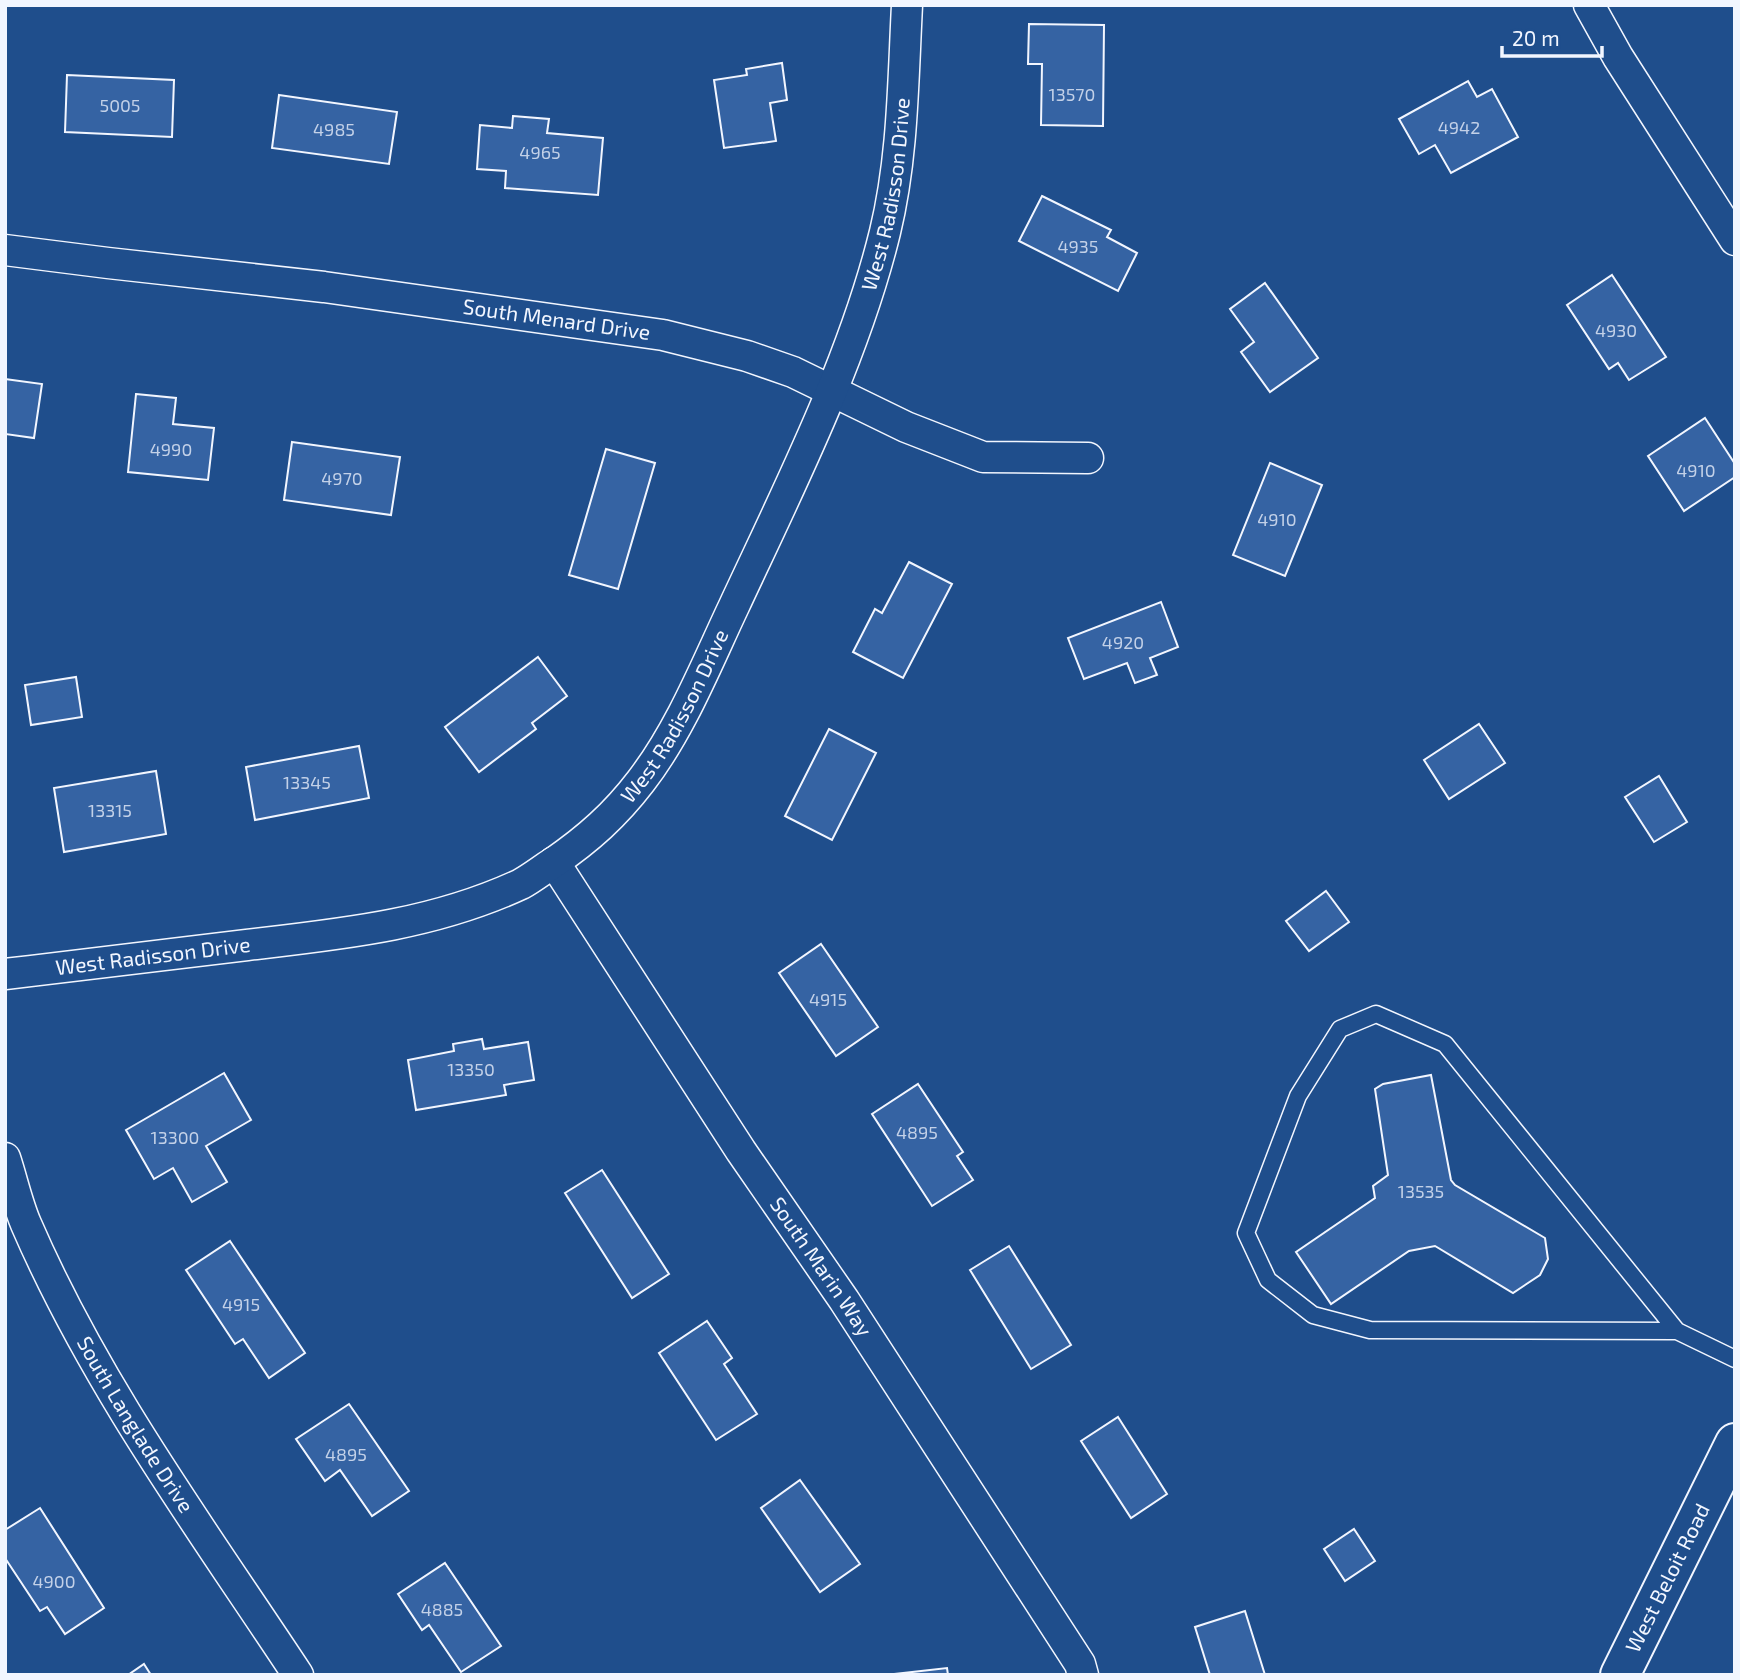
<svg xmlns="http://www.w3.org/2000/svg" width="1740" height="1680" viewBox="0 0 1740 1680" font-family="'Exo 2',sans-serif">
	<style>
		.building { fill: #3563a3; stroke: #f2f6ff; stroke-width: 2 }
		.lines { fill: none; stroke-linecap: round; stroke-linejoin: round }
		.service-casing { stroke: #f2f6ff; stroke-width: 19 }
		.minor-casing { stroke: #f2f6ff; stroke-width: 33 }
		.secondary-casing { stroke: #f2f6ff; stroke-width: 42 }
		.service { stroke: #1f4e8c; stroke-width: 16 }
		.minor { stroke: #1f4e8c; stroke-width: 30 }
		.secondary { stroke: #1f4e8c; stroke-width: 38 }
		.labels { text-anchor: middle; stroke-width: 5; stroke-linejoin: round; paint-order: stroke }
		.number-label { font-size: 18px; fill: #c3d1e8 }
		.street-label { font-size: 21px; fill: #f2f6ff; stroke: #1f4e8c }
	</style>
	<rect width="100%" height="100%" fill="#1f4e8c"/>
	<g class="building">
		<path d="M1029,24L1104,25L1103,126L1041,125L1042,64H1028Z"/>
		<path d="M782,63L787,100L770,103L776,141L724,148L714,80L747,75L746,69Z"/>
		<path d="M67,75L174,80L172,137L65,132Z"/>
		<path d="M1468,81L1477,97L1492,89L1518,137L1451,173L1435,145L1419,154L1399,119Z"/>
		<path d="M279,95L397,112L389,164L272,148Z"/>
		<path d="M513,116L549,119L547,133L603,138L598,195L505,188L506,171L477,169L480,125L512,128Z"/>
		<path d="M1042,196L1111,230L1107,237L1137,253L1118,291L1019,241Z"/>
		<path d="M1612,275L1666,357L1629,380L1618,363L1609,369L1567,305Z"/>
		<path d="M1265,283L1318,358L1270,392L1241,352L1254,342L1230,309Z"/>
		<path d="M5,379L42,384L34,438L5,434Z"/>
		<path d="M136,394L176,398L173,424L214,428L208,480L128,472Z"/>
		<path d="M1705,418L1735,464V477L1684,511L1648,456Z"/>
		<path d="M292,442L400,457L391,515L284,500Z"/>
		<path d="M606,449L655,463L618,589L569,575Z"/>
		<path d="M1270,463L1322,485L1285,576L1233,555Z"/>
		<path d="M909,562L952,584L903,678L853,652L875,609L882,613Z"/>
		<path d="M1161,602L1178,647L1150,658L1157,675L1135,683L1127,663L1084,679L1068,638Z"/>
		<path d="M538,657L567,696L532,723L536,729L479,772L445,727Z"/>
		<path d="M76,677L82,717L31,725L25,685Z"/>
		<path d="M1479,724L1505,763L1449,799L1424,760Z"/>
		<path d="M829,729L876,753L832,840L785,816Z"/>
		<path d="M359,746L369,798L255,820L246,767Z"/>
		<path d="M156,771L166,834L64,852L54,788Z"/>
		<path d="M1659,776L1687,822L1654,842L1625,797Z"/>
		<path d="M1326,891L1349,922L1309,951L1286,921Z"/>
		<path d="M821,944L878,1027L836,1056L779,973Z"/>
		<path d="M482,1039L484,1049L528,1042L534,1080L504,1085L506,1095L416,1110L408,1060L454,1051L453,1044Z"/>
		<path d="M224,1073L251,1120L206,1146L227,1182L192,1202L173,1168L154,1179L126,1130Z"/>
		<path d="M1431,1075L1451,1180L1455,1185L1545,1238L1548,1259L1540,1275L1513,1293L1435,1246L1409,1251L1331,1304L1296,1252L1375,1198L1373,1186L1388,1175L1375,1089L1383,1084Z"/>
		<path d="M918,1084L963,1152L957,1156L973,1180L932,1206L872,1114Z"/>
		<path d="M602,1170L669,1274L632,1298L565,1193Z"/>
		<path d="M230,1241L305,1353L269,1378L243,1339L235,1344L186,1270Z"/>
		<path d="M1009,1246L1071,1345L1031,1369L970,1270Z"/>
		<path d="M707,1321L732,1358L724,1364L757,1414L716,1440L659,1353Z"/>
		<path d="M349,1404L409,1491L372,1516L340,1470L325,1481L296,1439Z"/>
		<path d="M1118,1417L1167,1494L1131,1518L1081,1441Z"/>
		<path d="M800,1480L860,1564L820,1592L761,1508Z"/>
		<path d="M40,1508L104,1608L65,1634L47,1607L40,1611L5,1558V1530Z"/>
		<path d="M1354,1529L1375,1561L1345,1581L1324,1549Z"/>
		<path d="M445,1563L501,1646L461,1672L429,1625L422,1630L398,1594Z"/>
		<path d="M1245,1611L1265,1675H1210L1195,1627Z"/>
		<path d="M144,1664L151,1675H128Z"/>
		<path d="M947,1668L948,1675H895V1674Z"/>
	</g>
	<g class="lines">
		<defs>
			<path id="service" d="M1677,1331L1445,1044L1376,1014L1340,1029L1298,1096L1246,1233L1268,1280L1313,1315L1370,1330L1677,1331L1735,1359"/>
			<g id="minor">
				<path d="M1589,5L1618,57L1735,240"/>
				<path id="s1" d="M5,250L108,263L324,287L663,335L747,356L793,372L906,427L983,457L1088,458"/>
				<path id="s2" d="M554,862L741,1151L844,1300L1080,1664L1083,1675"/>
				<path id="s3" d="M5,974C86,965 167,955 247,945C342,934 433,925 521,884C532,878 542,870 553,863C588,839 615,815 641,781C681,729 706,665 734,606C789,488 854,359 885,232C903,158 903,82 907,5"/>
				<path id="s4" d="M5,1158C12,1179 17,1203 26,1224C96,1386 201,1528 298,1675"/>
			</g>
			<g id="secondary">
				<path id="s5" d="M1620,1675L1735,1443"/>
			</g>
		</defs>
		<use href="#service" class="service-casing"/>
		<use href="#minor" class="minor-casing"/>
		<use href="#secondary" class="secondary-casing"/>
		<use href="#service" class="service"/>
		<use href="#minor" class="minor"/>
		<use href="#secondary" class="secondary"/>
	</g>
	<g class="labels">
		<g class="number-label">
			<text x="1072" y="101">13570</text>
			<text x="120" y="112">5005</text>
			<text x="1459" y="134">4942</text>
			<text x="334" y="136">4985</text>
			<text x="540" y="159">4965</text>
			<text x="1078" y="253">4935</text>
			<text x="1616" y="337">4930</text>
			<text x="171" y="456">4990</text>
			<text x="1696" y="477">4910</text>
			<text x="342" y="485">4970</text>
			<text x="1277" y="526">4910</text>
			<text x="1123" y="649">4920</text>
			<text x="307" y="789">13345</text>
			<text x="110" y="817">13315</text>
			<text x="828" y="1006">4915</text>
			<text x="471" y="1076">13350</text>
			<text x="917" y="1139">4895</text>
			<text x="175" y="1144">13300</text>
			<text x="1421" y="1198">13535</text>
			<text x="241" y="1311">4915</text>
			<text x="346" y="1461">4895</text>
			<text x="54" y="1588">4900</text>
			<text x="442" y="1616">4885</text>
		</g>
		<g class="street-label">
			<text dy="7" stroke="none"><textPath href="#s3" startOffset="1325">West Radisson Drive</textPath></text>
			<text dy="7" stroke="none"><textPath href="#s1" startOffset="556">South Menard Drive</textPath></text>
			<text dy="7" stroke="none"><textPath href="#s3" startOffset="758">West Radisson Drive</textPath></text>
			<text dy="7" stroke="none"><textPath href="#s3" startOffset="149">West Radisson Drive</textPath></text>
			<text dy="7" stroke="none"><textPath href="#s2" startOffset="485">South Marin Way</textPath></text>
			<text dy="7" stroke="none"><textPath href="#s4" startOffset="298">South Langlade Drive</textPath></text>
			<text dy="7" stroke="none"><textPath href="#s5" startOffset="108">West Beloit Road</textPath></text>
		</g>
	</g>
	<rect width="1740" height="1680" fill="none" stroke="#f2f6ff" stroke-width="14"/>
	<path d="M1502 46v10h100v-10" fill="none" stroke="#f2f6ff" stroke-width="3.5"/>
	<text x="1512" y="46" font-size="21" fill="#f2f6ff" stroke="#1f4e8c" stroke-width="5" paint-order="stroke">20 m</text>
</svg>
